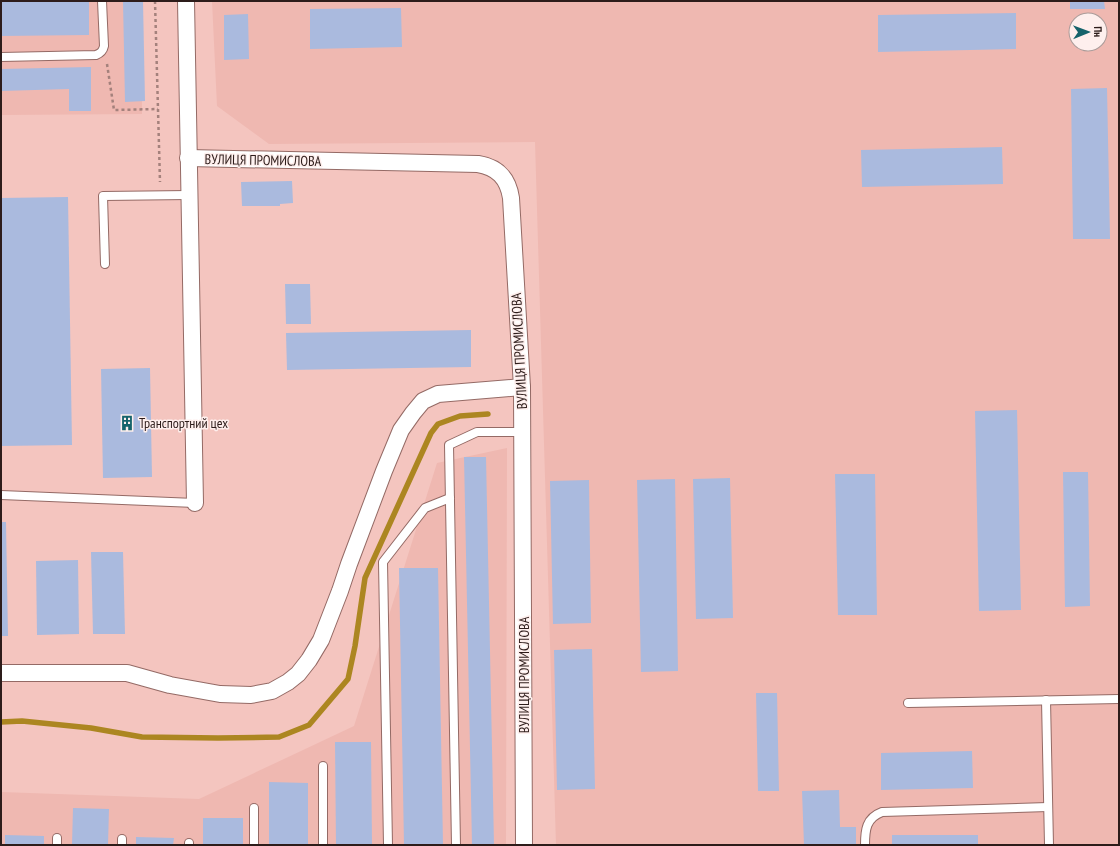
<svg xmlns="http://www.w3.org/2000/svg" width="1120" height="846" viewBox="0 0 1120 846" font-family="'PT Sans Narrow',sans-serif">
	<style>
		.built { fill: #efb8b1; fill-rule: evenodd }
		.lines { fill: none; stroke-linecap: round; stroke-linejoin: round }
		.stream { stroke: #ac8621; stroke-width: 5.5 }
		.building { fill: #aabade }
		.lane-casing { stroke: #946a65; stroke-width: 10 }
		.street-casing { stroke: #946a65; stroke-width: 18 }
		.path { stroke: #a4817c; stroke-width: 2.5; stroke-dasharray: 3 3; stroke-linecap: butt }
		.lane { stroke: #fff; stroke-width: 8 }
		.street { stroke: #fff; stroke-width: 16 }
		.labels { text-anchor: middle; stroke-width: 3; stroke-linejoin: round; paint-order: stroke }
		.street-label { font-size: 14px; fill: #2d1c1a; stroke: #feefed }
		.poi-label { font-size: 14px; fill: #2d1c1a; stroke: #feefed; text-anchor: start }
	</style>
	<rect width="100%" height="100%" fill="#f4c5bf"/>
	<g class="built">
		<path d="M1,1H141L142,114L1,115Z"/>
		<path d="M212,1H1119V845H556L535,142L269,144L217,106ZM1076,20H1100V44H1076Z"/>
		<path d="M507,448L506,845H1V792L199,799L354,726L437,463Z"/>
	</g>
	<g class="lines">
		<path class="stream" d="M1,722L22,721L91,728L142,737L218,738L279,737L309,725L348,679L355,646L365,578L431,433L438,424L460,416L488,414"/>
	</g>
	<g class="building">
		<path d="M1,1H89V35L1,36Z"/>
		<path d="M123,1H143L145,101L125,102Z"/>
		<path d="M1070,1H1104L1105,9H1070Z"/>
		<path d="M401,8L402,47L310,49V9Z"/>
		<path d="M1016,13V49L878,52V15Z"/>
		<path d="M248,14L249,59L224,60V15Z"/>
		<path d="M91,67V111H69V89L1,91V69Z"/>
		<path d="M1107,88L1110,239H1073L1071,89Z"/>
		<path d="M1002,147L1003,184L862,187L861,150Z"/>
		<path d="M292,181L293,203L280,204V206H242L241,182Z"/>
		<path d="M68,197L72,445L1,446V198Z"/>
		<path d="M285,284H310L311,324H286Z"/>
		<path d="M471,330V367L287,370L286,333Z"/>
		<path d="M150,368L152,477L103,478L101,369Z"/>
		<path d="M1017,410L1021,610L979,611L975,411Z"/>
		<path d="M464,457H486L494,845H472Z"/>
		<path d="M1063,472H1088L1090,606L1065,607Z"/>
		<path d="M835,474H875L877,615H838Z"/>
		<path d="M730,478L733,618L696,619L693,479Z"/>
		<path d="M675,479L678,671L641,672L637,480Z"/>
		<path d="M589,480L591,623L553,624L550,481Z"/>
		<path d="M1,522H6L8,636H1Z"/>
		<path d="M91,552H123L125,634H93Z"/>
		<path d="M78,560L79,634L37,635L36,561Z"/>
		<path d="M399,568H438L443,845H404Z"/>
		<path d="M592,649L595,789L557,790L554,650Z"/>
		<path d="M756,693H777L779,791H758Z"/>
		<path d="M335,742H371L372,845H336Z"/>
		<path d="M972,751L973,788L881,790V753Z"/>
		<path d="M269,782L308,783V845H269Z"/>
		<path d="M839,790L840,827H856V845H804L802,791Z"/>
		<path d="M73,808L109,809L108,845H72Z"/>
		<rect x="203" y="818" width="40" height="27"/>
		<path d="M5,835L44,836V845H5Z"/>
		<rect x="892" y="835" width="86" height="10"/>
		<path d="M136,837L174,838L173,845H136Z"/>
	</g>
	<g class="lines">
		<defs>
			<g id="lane">
				<path d="M1,57L96,55C101,53 103,51 104,46L102,1"/>
				<path d="M105,264L103,196L189,195"/>
				<path d="M1,495L195,503"/>
				<path d="M1046,700L1049,845"/>
				<path d="M908,703L1119,699"/>
				<path d="M323,766V845"/>
				<path d="M57,845V838"/>
				<path d="M122,845V839"/>
				<path d="M189,845V843"/>
				<path d="M254,845V808"/>
				<path d="M388,845L383,562L425,508L450,498"/>
				<path d="M456,845L449,445L477,432H522"/>
				<path d="M865,845C865,830 866,818 882,812L1048,807"/>
			</g>
			<g id="street">
				<path d="M186,1L195,503"/>
				<path d="M188,158L478,164C497,167 508,178 511,198L522,387L524,845"/>
				<path d="M1,673H127L170,685L220,694L251,695L272,691L288,682L298,674L309,660L321,640L340,591L349,564L384,471L401,430L413,413L423,401L438,394L522,387"/>
			</g>
		</defs>
		<use href="#lane" class="lane-casing"/>
		<use href="#street" class="street-casing"/>
		<g class="path">
			<path d="M155,1L160,182"/>
			<path d="M107,64L114,110L158,109"/>
		</g>
		<use href="#lane" class="lane"/>
		<use href="#street" class="street"/>
	</g>
	<defs>
		<symbol id="building-bare" viewBox="-9 -9 18 18"><path d="M-4-6H4V6H1V3H-1V6H-4ZM-2.5-4.3h1.7v1.8h-1.7ZM.8-4.3h1.7v1.8H.8ZM-2.5-1h1.7V.8h-1.7ZM.8-1h1.7V.8H.8Z" fill="#15636b" stroke="#feefed" stroke-width="2.5" paint-order="stroke"/></symbol>
	</defs>
	<g fill-rule="evenodd">
		<use href="#building-bare" x="116" y="412" width="22" height="22"/>
	</g>
	<g class="labels">
		<g class="street-label">
			<text transform="translate(263 160) rotate(1)" y="5">ВУЛИЦЯ ПРОМИСЛОВА</text>
			<text transform="translate(519 351) rotate(-93)" y="5">ВУЛИЦЯ ПРОМИСЛОВА</text>
			<text transform="translate(524 675) rotate(-90)" y="5">ВУЛИЦЯ ПРОМИСЛОВА</text>
		</g>
		<g class="poi-label">
			<text x="139" y="428">Транспортний цех</text>
		</g>
	</g>
	<rect width="1120" height="846" fill="none" stroke="#2d1c1a" stroke-width="4"/>
	<g transform="translate(1088 32) rotate(89)"><circle r="19" fill="#feefed" stroke="#aa9b99"/>
	<path d="M0-3L7 15L0 10L-7 15Z" fill="#15636b"/>
	<text y="-6" font-size="11" font-weight="bold" text-anchor="middle" fill="#2d1c1a">Пн</text>
	</g>
</svg>
